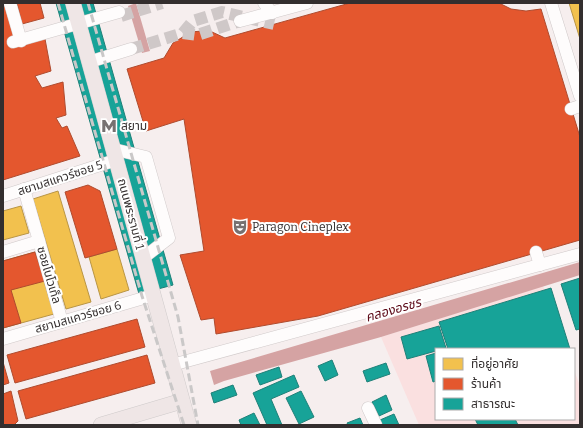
<svg xmlns="http://www.w3.org/2000/svg" width="583" height="428" viewBox="0 0 583 428" font-family="Bitter,'Noto Sans Thai',serif">
	<style>
		.green { fill: #fae0e0 }
		.water { fill: #d5a3a3 }
		.homes { fill: #f2c14e; stroke: #b99544 }
		.shops { fill: #e4572e; stroke: #af4b2e }
		.public { fill: #17a398; stroke: #1f8078 }
		.lines { fill: none; stroke-linecap: round; stroke-linejoin: round }
		.minor-tunnel { stroke: #cfc8c8; stroke-width: 12; stroke-dasharray: 12 6; stroke-linecap: butt }
		.minor-casing { stroke: #d0caca; stroke-width: 13 }
		.major-casing { stroke: #cfcbcb; stroke-width: 16 }
		.minor { stroke: #fefcfc; stroke-width: 12 }
		.major { stroke: #efe6e6; stroke-width: 15 }
		.rail { stroke: #cac8c8; stroke-width: 3; stroke-dasharray: 8 4; stroke-linecap: butt }
		.labels { text-anchor: middle; stroke-width: 4; stroke-linejoin: round; paint-order: stroke }
		.poi-label { font-size: 12px; fill: #332e2e; stroke: #fff; text-anchor: start }
		.street-label { font-size: 12px; fill: #332e2e; stroke: #fff }
		.water-label { font-size: 13px; font-style: italic; fill: #5b0816; stroke: #fff }
	</style>
	<rect width="100%" height="100%" fill="#f6eeee"/>
	<path class="green" d="M543,286L566,349H436V419H574V370L580,386V425H419L381,337Z"/>
	<g class="water">
		<path d="M136,3L150,51L142,53L128,6Z"/>
		<path d="M580,262V275L381,337L224,381L214,385L210,371Z"/>
	</g>
	<g class="homes">
		<path d="M569,3H580V39Z"/>
		<path d="M58,191L91,302L66,309L33,199Z"/>
		<path d="M21,206L29,233L3,240V211Z"/>
		<path d="M117,249L129,290L101,299L89,257Z"/>
		<path d="M35,252L54,314L3,328V261Z"/>
	</g>
	<g class="shops">
		<path d="M17,3H40L44,18L22,24Z"/>
		<path d="M350,3H499L511,9L526,11L541,9L580,137V240L318,316L216,334L214,318L201,320L180,255L204,251L184,119L146,131L127,69L164,58L173,43L191,32L202,31L212,32L225,38Z"/>
		<path d="M5,6L17,37L45,39L51,71L35,76L42,88L63,82L66,115L56,118L62,128L67,126L80,156L3,180V7Z"/>
		<path d="M88,185L100,191L117,249L85,258L65,192Z"/>
		<path d="M35,252L45,281L11,290L21,323L3,328V261Z"/>
		<path d="M137,319L145,347L15,383L7,355Z"/>
		<path d="M147,355L155,383L26,419L18,391Z"/>
		<path d="M3,362L9,383L3,385Z"/>
		<path d="M11,391L18,421L14,425H3V394Z"/>
	</g>
	<g class="public">
		<path d="M56,3H93L173,285L139,294Z"/>
		<path d="M580,278V329L576,330L561,284Z"/>
		<path d="M551,288L570,349H448L439,322Z"/>
		<path d="M439,326L446,348L436,349V351L407,359L401,337Z"/>
		<path d="M436,353V381L433,382L426,356Z"/>
		<path d="M332,360L338,375L325,381L318,366Z"/>
		<path d="M386,363L390,374L367,382L363,371Z"/>
		<path d="M279,367L282,377L260,385L256,375Z"/>
		<path d="M294,375L299,387L271,399L282,425H267L253,393Z"/>
		<path d="M233,385L237,395L214,403L211,393Z"/>
		<path d="M301,391L314,417L299,424L286,398Z"/>
		<path d="M386,395L392,410L379,416L372,402Z"/>
		<path d="M254,413L260,425H241L239,420Z"/>
		<path d="M394,414L399,425H383L380,420Z"/>
		<path d="M360,418L363,425H348L347,423Z"/>
		<path d="M475,419H515L518,425H478Z"/>
	</g>
	<g class="lines">
		<g class="minor-tunnel">
			<path d="M121,16L162,3"/>
			<path d="M183,33L193,21L222,12L274,24"/>
			<path d="M131,49L183,33L197,35L240,21"/>
		</g>
		<defs>
			<g id="minor">
				<path d="M10,3L21,41"/>
				<path d="M264,3L272,13"/>
				<path d="M551,3L580,96"/>
				<path d="M240,21L307,3"/>
				<path d="M13,42L119,12"/>
				<path d="M89,62L131,49"/>
				<path d="M571,109L580,106"/>
				<path d="M113,149L146,157L169,238L143,258"/>
				<path d="M24,189L39,241"/>
				<path d="M3,196L116,160"/>
				<path d="M3,252L39,241L62,322"/>
				<path d="M536,252L540,265"/>
				<path d="M3,339L154,295"/>
				<path d="M172,365L580,254"/>
				<path d="M368,408L376,425"/>
			</g>
			<g id="major">
				<path d="M73,3L189,425"/>
				<path d="M101,425L182,401"/>
			</g>
		</defs>
		<use href="#minor" class="minor-casing"/>
		<use href="#major" class="major-casing"/>
		<use href="#minor" class="minor"/>
		<use href="#major" class="major"/>
		<g class="rail">
			<path d="M58,3L142,296L184,425"/>
			<path d="M88,3L178,317L198,425"/>
		</g>
	</g>
	<defs>
		<symbol id="metro-bare" viewBox="-9 -9 18 18"><path d="M-5.5 5V-5H-3L0 0L3-5H5.5V5H3V-.5L0 4L-3-.5V5Z" fill="#777171" stroke="#fff" stroke-width="2.5" paint-order="stroke"/></symbol>
		<symbol id="theatre-bare" viewBox="-9 -9 18 18"><path d="M-5-5.5Q0-4 5-5.5V0Q5 5 0 6Q-5 5-5 0ZM-3.3-2.5H-1v1.5H-3.3ZM1-2.5H3.3v1.5H1ZM-2.8 1Q0 5.5 2.8 1Z" fill="#777171" stroke="#fff" stroke-width="2.5" paint-order="stroke"/></symbol>
	</defs>
	<g fill-rule="evenodd">
		<use href="#metro-bare" x="98" y="115" width="22" height="22"/>
		<use href="#theatre-bare" x="229" y="216" width="22" height="22"/>
	</g>
	<g class="labels">
		<g class="poi-label">
			<text x="121" y="130">สยาม</text>
			<text x="252" y="231">Paragon Cineplex</text>
		</g>
		<g class="street-label">
			<text transform="translate(60 178) rotate(-18)" y="4">สยามสแควร์ซอย 5</text>
			<text transform="translate(131 214) rotate(75)" y="4">ถนนพระรามที่ 1</text>
			<text transform="translate(49 275) rotate(74)" y="4">ซอยโนโวเท็ล</text>
			<text transform="translate(78 317) rotate(-16)" y="4">สยามสแควร์ซอย 6</text>
		</g>
		<g class="water-label">
			<text transform="translate(393 309) rotate(-16)" y="5">คลองอรชร</text>
		</g>
	</g>
	<rect width="583" height="428" fill="none" stroke="#332e2e" stroke-width="8"/>
	<rect x="435" y="348" width="140" height="72" fill="#ffffff" stroke="#adabab"/>
	<rect x="443" y="358" width="20" height="12" fill="#f2c14e" stroke="#adabab"/>
	<text x="471" y="368" font-size="12" fill="#332e2e">ที่อยู่อาศัย</text>
	<rect x="443" y="378" width="20" height="12" fill="#e4572e" stroke="#adabab"/>
	<text x="471" y="388" font-size="12" fill="#332e2e">ร้านค้า</text>
	<rect x="443" y="398" width="20" height="12" fill="#17a398" stroke="#adabab"/>
	<text x="471" y="408" font-size="12" fill="#332e2e">สาธารณะ</text>
</svg>
